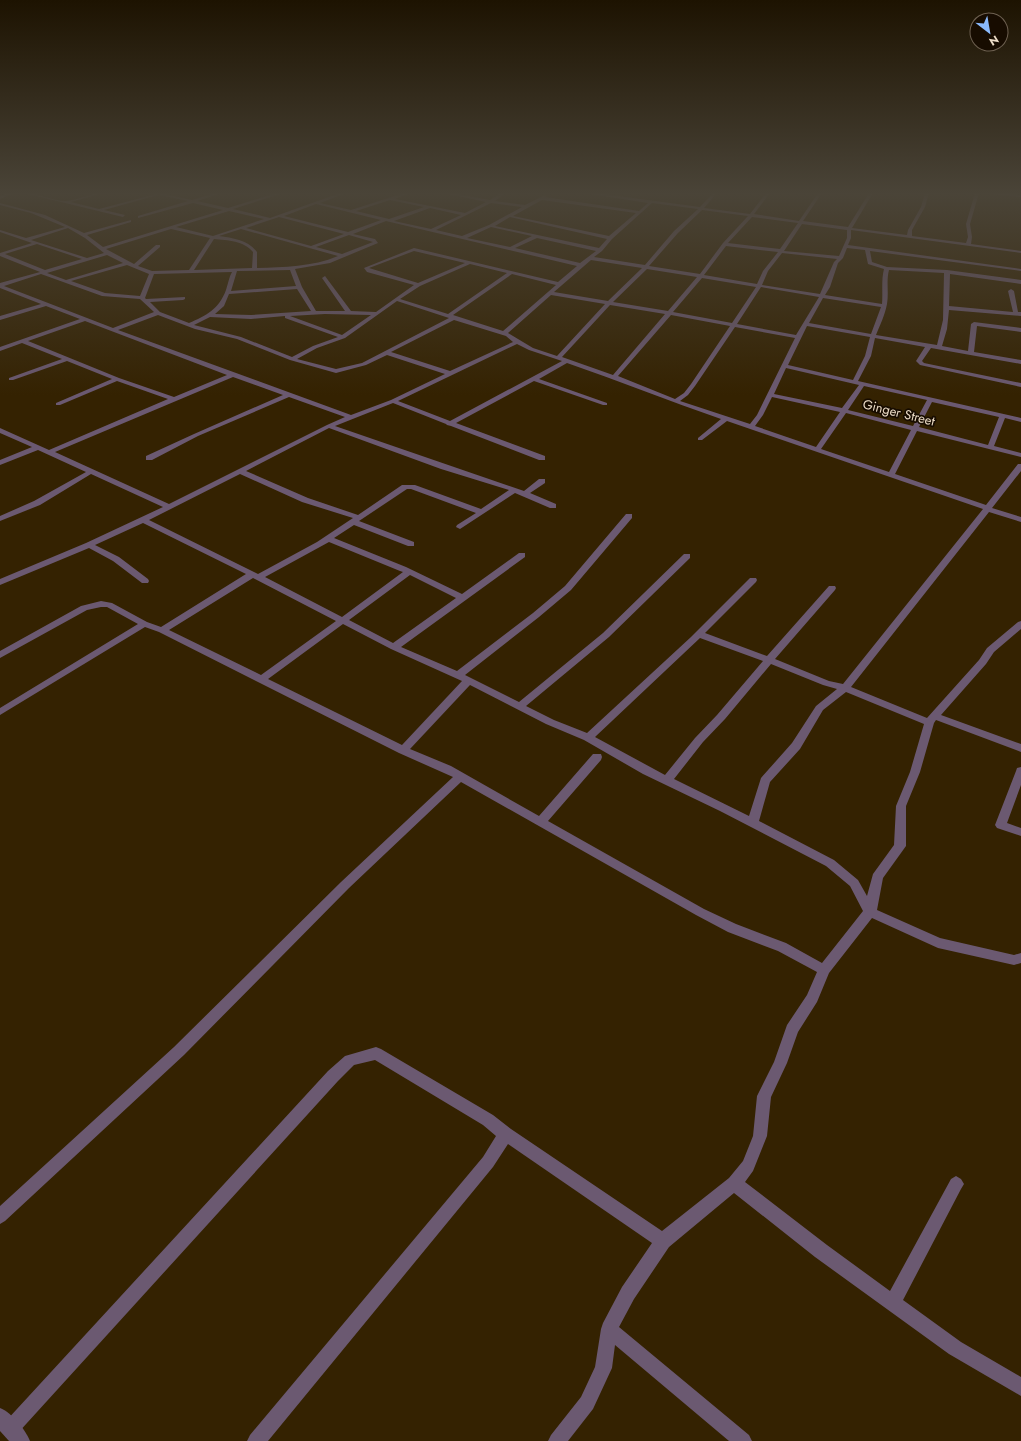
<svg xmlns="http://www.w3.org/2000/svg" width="1021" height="1441" viewBox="0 0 1021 1441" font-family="Jost,sans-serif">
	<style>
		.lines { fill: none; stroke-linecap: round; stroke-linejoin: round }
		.minor { fill: #6b5971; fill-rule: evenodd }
		.tertiary { fill: #6b5971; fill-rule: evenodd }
		.labels { text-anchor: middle; stroke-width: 3.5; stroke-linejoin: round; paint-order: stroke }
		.far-street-label { font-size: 13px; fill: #edddc7; stroke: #170c00 }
	</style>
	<rect width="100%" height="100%" fill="#342201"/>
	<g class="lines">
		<g class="minor">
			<path d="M8,193H14L0,199V196Z"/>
			<path d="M24,193C38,193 55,202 67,201C79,200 90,193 103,193L71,202L99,209L156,194L158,195L104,210L125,215L123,217Z"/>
			<path d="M160,193L192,200L215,193H222L197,201L228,208L276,193H283L233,209L270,218L340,193H346L320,203L351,210L404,193H410L395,199L465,213L486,202L443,193H452L490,200L501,193H506L495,201L525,205L545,195L547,196L545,197L639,211L648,203L584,193H596L700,207L713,193H717L704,208L750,214L766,193H770L754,214L799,221L818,193H822L803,221L848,227L869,193H873L852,228L907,235L908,230L921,207L925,193H929L925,207L912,230V236L966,243L968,237L966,224L975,193H979L970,224L972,237L971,244L1021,251V253L851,230V238L848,245L1021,269V271L870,251L872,262L887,267L947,270L1021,280V284L950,274L949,306L1013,312L1008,291L1011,289L1014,291L1018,312H1021V316L949,310L947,329L942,346L968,351L971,324L974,322L1021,328V332L977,326L974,352L1021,360V364L931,348L922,361L924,363L1021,383V387L920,365L916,361L925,347L875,338L871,356L858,381L1021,418V422L1005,418L994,446L1021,453V457L917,431L895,474L986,505L1018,464H1021V471L992,508L1021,517V522L989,512L851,687L927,718L979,660L987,648L1018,622L1021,621V629L994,652L986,664L941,715L1021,744V752L936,720L934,723L920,772L906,806V846L883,878L877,910L940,938L1014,955L1021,953V963L1014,965L938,948L872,918L829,973L817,1002L798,1032L787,1063L771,1097L767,1136L753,1171L745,1182L827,1245L890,1291L951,1179L956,1176L961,1179L964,1184L961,1189L903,1300L961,1342L1021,1377V1396L949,1354L815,1257L734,1193L669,1247L634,1299L619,1327L749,1435L752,1441H729L615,1345L612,1368L593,1409L568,1441H548L551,1435L581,1397L595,1367L601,1329L603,1323L622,1287L652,1243L508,1144L493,1167L268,1441H247L250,1435L483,1157L496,1136L483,1125L375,1060L354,1065L338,1081L17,1434L11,1437L5,1434L2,1428L5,1422L328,1071L345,1056L376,1047L381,1049L493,1115L511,1129L662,1231L729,1178L743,1161L753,1136L757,1096L774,1062L787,1025L807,995L817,972L778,951L728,932L696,915L461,782L349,888L184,1055L5,1221L0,1224V1206L174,1047L341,882L453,777L399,753L159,632L145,627L0,715V708L138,624L107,607H101L87,610L0,658V651L81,606L101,601L112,603L147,622L161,627L246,574L143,523L95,545L119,557L148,579L149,581L148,583H142L113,561L89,548L0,585V579L86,543L163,507L91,474L40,505L0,521V516L34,501L86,472L38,450L0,465V460L32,447L0,433V428L49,450L168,399L117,381L60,405H56V403L112,379L67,361L13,380H9V378L62,359L22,343L0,351V347L80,319L46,306L0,320V316L41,304L0,288V283L40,272L0,256V253L32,243L0,232V230L26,238L65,227L31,213L0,205V203L45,215L84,233L131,220V222L87,235L103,247L223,210L193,203L138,218V216L188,201L160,195ZM390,200L424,207L389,219L356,211ZM542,200L636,213L609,236L513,216ZM491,203L522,207L489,225L462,236L436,230ZM652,203L698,209L674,231L645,265L594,257L602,251L612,239ZM316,204L381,220L348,232L284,216ZM430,208L461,215L431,229L394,221ZM702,210L748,216L723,243L700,274L649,266L678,233ZM229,211L264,219L213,236L176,227ZM279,217L344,234L311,246L246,228ZM510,217L607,239L599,248L495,226ZM752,217L798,223L780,249L728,243ZM386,221L577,266L558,282L414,248L364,268L367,272L414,285L376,312L351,311L325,276L322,278L345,311H316L302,287L295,269L330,263L378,243L375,239L353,234ZM802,224L847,230V238L839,256L784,251ZM491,227L532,236L510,247L467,238ZM68,228L85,238L104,253L87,258L31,240ZM171,229L210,238L189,270L152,271L138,266L160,247V245H156L134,264L106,249ZM241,229L338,256C312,267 284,267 257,268V252C248,240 233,238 219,236ZM349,235L373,242L342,254L316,247ZM537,238L596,251L580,263L515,248ZM214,239C228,240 244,241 253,252L252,268L194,270ZM37,244L82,259L45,270L5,254ZM726,246L778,252L763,271L757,284L704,275ZM847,248L865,250L868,264L884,269C881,280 883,292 882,304L825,295L830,287L838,263L843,258ZM414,251L465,263L418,283L369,268ZM782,253L837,259L834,262L820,294L762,285L768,271ZM107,255L123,263L66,280L47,273ZM591,260L642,268L608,301L554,292ZM470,264L507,273L448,314L400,299L420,286ZM127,265L149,274L140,296L105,293L71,281ZM647,269L697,277L668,311L613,302ZM290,270L296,286L231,291L237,271ZM889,270L944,273L943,320L937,345L876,335C880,325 885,315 887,304C889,292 886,281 889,270ZM232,272C229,277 228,284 226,290C219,309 206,316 189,323L160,312L150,302L183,300L185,299V297L146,299L145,298L154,274ZM41,274L102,296L140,299L154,312L113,328L4,286ZM512,274L556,285L503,331L453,315ZM702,278L756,287L732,323L673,312ZM761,287L819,297L796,335L737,324ZM297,289L311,311L251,315L215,314L224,306L229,294ZM551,295L605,304L557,356L533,348L508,333ZM823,298L881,307L871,334L809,323ZM397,301L449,318L362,363L336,369L297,359L317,348L345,338ZM610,305L665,314L613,375L562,357ZM325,314L371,315L342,335L290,316ZM158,315L195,329L237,339L290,360L336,373L366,365L387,355L445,374L391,400L351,415L118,330ZM671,315L730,326L691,384L684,393L675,399L618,376ZM285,316V318L338,337L313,346L292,357L241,337L194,325L210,317L251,319ZM454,320L506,336L513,342L450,371L391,352ZM85,321L227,375L174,397L119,378L28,341ZM807,326L870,337L865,356L853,380L788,365ZM735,327L795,338L757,415L750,424L680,401L688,395L695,386ZM517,344L529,350L562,361L450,421L398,401ZM567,363C619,381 669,401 721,419L698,438V440H702L727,421L983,509L843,684L829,681L775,659L835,590L836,588L835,586H829L767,656L705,633L756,582L757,580L756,578H750L691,637L587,733L554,720L526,706L609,637L690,558V554H684L603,633L519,702L465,675L539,617L571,590L632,518V514H626L565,586L533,613L457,671L401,647L525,557V553H519L462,594L406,567L334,538L354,525L408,546H414V542L359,521L407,489H411L476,513L457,525L456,527L460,529L515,493L550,508H556V504L530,493L545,483V479H539L524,491L335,426L393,403L446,424L447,425L451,426L539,460H545V456L456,423L534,381L603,405H607V403L539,379ZM786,368L859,385L842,408L774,394ZM233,377L283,395L194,434L146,456V460H152L198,436L289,397L345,417L327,425L169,504L55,452ZM864,386L927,400L913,426L848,410ZM772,397L840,412L816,447L755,426L763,415ZM932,402L999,417L988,445L919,427ZM846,413L911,430L889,472L821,449ZM329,428L441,469L509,490L481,509L415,485H402L358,515L308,498L246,471ZM240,474L302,502L353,518L317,542L258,574L149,520ZM329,542L400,571L403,572L342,617L265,577ZM410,575L456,598L393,643L349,620ZM253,578L336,621L261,675L169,630ZM343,624L391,649L462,681L402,745L268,679ZM700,638L763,661L717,715L695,738L665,775L595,737ZM771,664L823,685L837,689L816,706L792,743L761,778L749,816L674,779L703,742L725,719ZM470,685L546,724L584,740L643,774L720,811L826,866L850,886L863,911L822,963L786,943L736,924L704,909L548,821L601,760L602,757L601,754H593L539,816L451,766L410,749ZM846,692L924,724L910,772L896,806L894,845L873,874L867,896L858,880L834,860L759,821L770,782L800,749L823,710Z"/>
			<path d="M989,193L1021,195V197L991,194Z"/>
			<path d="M1021,767V785L1007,823L1021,828V836L997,828L995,825L1016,771L1017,768Z"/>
		</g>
		<path class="tertiary" d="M0,1408C12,1413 25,1429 30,1441H9L0,1431Z"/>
	</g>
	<linearGradient id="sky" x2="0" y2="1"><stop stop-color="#1d1301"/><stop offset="0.49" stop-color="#4a4438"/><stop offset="1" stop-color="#4a4438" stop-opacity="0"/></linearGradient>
	<rect width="1021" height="395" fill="url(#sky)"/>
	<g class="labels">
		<g class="far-street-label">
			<text transform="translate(899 412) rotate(14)" y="5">Ginger Street</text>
		</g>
	</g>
	<g transform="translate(989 32) rotate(149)"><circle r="19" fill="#170c00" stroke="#6d6050"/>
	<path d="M0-3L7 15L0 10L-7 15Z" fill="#8bbafc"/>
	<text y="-6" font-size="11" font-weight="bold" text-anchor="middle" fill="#edddc7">N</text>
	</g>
</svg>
